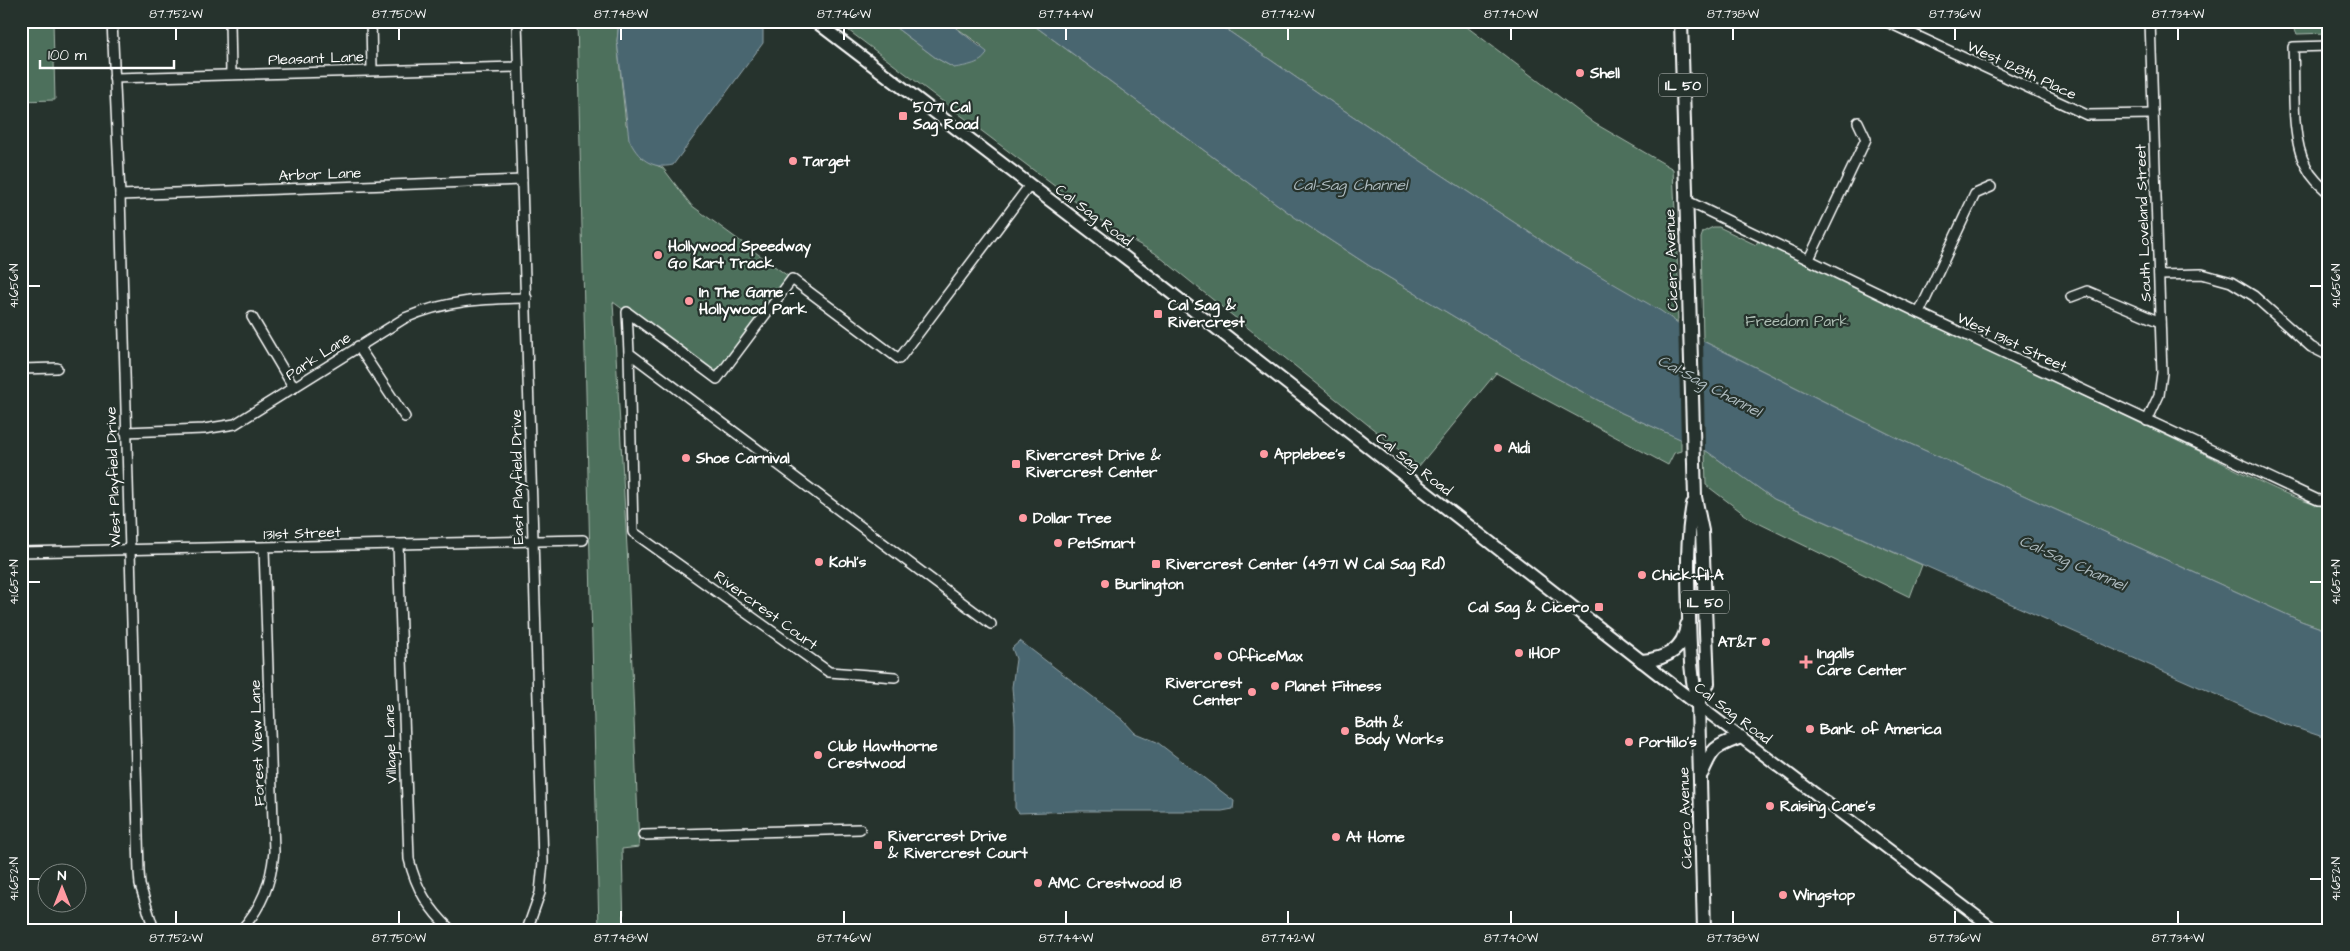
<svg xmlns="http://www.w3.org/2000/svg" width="2350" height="951" viewBox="0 0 2350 951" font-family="'Architects Daughter',sans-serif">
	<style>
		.green { fill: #4e705b; stroke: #a6b8ad }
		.water { fill: #49666f; stroke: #92a3a9 }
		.pier { fill: #26332d }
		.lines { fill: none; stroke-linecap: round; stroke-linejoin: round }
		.minor-casing { stroke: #fff; stroke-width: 12 }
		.tertiary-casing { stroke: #fff; stroke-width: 14 }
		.secondary-casing { stroke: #fff; stroke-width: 15 }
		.primary-casing { stroke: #fff; stroke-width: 16 }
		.minor { stroke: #26332d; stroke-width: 9 }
		.tertiary { stroke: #26332d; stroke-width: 10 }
		.secondary { stroke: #26332d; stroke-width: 11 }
		.primary { stroke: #26332d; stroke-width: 12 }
		.ticks { fill: none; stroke: #fff; stroke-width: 2 }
		.poi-dot { fill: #ff9aa2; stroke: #26332d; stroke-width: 2 }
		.labels { text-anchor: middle; stroke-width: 4.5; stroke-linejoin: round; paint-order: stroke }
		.shield { fill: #26332d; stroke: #bec2c0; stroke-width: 1 }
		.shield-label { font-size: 14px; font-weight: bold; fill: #fff }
		.street-label { font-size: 15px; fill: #fff; stroke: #26332d }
		.poi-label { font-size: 15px; font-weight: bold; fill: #fff; stroke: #26332d; text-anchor: start }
		.park-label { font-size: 15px; fill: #afbfb5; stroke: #26332d }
		.water-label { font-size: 16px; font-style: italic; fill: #adbabe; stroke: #26332d }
		.neatline { fill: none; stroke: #fff; stroke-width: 2 }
		.ticks-label { font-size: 12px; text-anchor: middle; fill: #fff }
	</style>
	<rect width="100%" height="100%" fill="#26332d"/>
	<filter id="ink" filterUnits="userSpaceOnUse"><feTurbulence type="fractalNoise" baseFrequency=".02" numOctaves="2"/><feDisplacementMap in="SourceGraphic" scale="10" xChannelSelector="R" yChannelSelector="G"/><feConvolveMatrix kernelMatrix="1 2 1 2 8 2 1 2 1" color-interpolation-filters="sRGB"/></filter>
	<g filter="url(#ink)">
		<g class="green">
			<path d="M21,21H53L55,100L21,101Z"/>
			<path d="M577,21H619L617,41L626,124L649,162L663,168L691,205L792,279L717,379L613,302L628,565L639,847L622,849L624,930H599Z"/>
			<path d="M836,21H887L936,58L954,68L982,46L947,21H1028L1296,218L1368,265L1553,376L1622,413L1681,439V451L1674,453L1668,465L1496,373L1419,466L1155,253L1117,232L1073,200Z"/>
			<path d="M1214,21H1459L1594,123L1673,169L1679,298H1677L1678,322L1562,254L1333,103Z"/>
			<path d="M2288,21H2329V33L2297,34Z"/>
			<path d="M1713,227H1719L1756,245L1760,236C1906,311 2053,382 2201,452C2228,465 2304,507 2329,507V631L2301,621L1895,437L1703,341L1701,238L1703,232Z"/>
			<path d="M1705,450L1774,499L1922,565L1910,597L1752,520L1706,485Z"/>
		</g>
		<g class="water">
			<path d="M619,21H757L763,29V43L673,165C652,170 637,158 629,139L617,41Z"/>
			<path d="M887,21H947L987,52C984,64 965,66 954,68L936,58Z"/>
			<path d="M1028,21H1214L1333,103L1562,254L1661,311L1703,341L1895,437L2301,621L2329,631V739L2278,722L1774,499L1705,450L1622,413L1553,376L1368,265L1296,218Z"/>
			<path d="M1020,641L1123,720L1135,733L1157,742L1234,801L1233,809L1222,811H1075L1019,813L1015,808V724L1012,687L1016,659L1012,648Z"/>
		</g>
		<path class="pier" d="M1678,319L1703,338L1705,450L1700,451L1681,442Z"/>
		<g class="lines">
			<defs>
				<g id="minor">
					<path d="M112,21L120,195L139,872L140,885L154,930"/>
					<path d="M230,21L231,74"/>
					<path d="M371,21L372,69"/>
					<path d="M517,21L543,862L540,893L527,930"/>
					<path d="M1885,21L2087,115L2153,114"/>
					<path d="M2329,46L2293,47C2295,80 2290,138 2306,166C2311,177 2320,185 2329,193"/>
					<path d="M114,78L518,67"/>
					<path d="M120,195L522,180"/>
					<path d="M1685,200L1919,313L2318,500H2329"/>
					<path d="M1809,259L1866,139L1858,122"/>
					<path d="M2159,275L2202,274L2231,282L2254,296L2311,347L2329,356"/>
					<path d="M2071,297L2087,291L2160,322"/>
					<path d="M1919,313L1975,194L1991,187"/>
					<path d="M252,317L294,388"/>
					<path d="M358,346L405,417"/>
					<path d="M629,353L633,532L829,672L895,677"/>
					<path d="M21,369L57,368"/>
					<path d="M2147,421L2159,395L2162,373L2150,21"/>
					<path d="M125,432L204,429L235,424L405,318C447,300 482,299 527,298"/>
					<path d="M398,544L409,859C416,889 429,909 451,930"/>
					<path d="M21,552L583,540"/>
					<path d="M991,624L629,353L627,312L717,379L792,279L899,359L1030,185"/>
					<path d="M643,835L860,829"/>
					<path d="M241,930C262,907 271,883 274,852L264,548"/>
				</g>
				<path id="tertiary" d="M1698,705L1995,930"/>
				<path id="secondary" d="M815,21L1152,278L1698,705"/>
				<g id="primary">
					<path d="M1681,21L1695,497L1702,531L1708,683L1698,705"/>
					<path d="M1693,504C1686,542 1688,579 1689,617C1690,647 1690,676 1698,705L1704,930"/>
					<path d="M1642,661C1664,659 1684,651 1687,625"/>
					<path d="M1702,773C1713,747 1715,747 1741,737"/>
				</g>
			</defs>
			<use href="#minor" class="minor-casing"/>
			<use href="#tertiary" class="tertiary-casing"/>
			<use href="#secondary" class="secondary-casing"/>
			<use href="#primary" class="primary-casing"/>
			<use href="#minor" class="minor"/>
			<use href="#tertiary" class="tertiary"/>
			<use href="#secondary" class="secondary"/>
			<use href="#primary" class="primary"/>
		</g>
	</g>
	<path class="ticks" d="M176,28V40M399,28V40M621,28V40M844,28V40M1066,28V40M1288,28V40M1511,28V40M1733,28V40M1955,28V40M2178,28V40M28,286H40M2310,286H2322M28,582H40M2310,582H2322M28,879H40M2310,879H2322M176,911V924M399,911V924M621,911V924M844,911V924M1066,911V924M1288,911V924M1511,911V924M1733,911V924M1955,911V924M2178,911V924"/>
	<g class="poi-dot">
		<circle cx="1580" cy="73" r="5"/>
		<rect x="898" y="111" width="10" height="10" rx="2.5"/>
		<circle cx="793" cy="161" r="5"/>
		<circle cx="658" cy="255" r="5"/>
		<circle cx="689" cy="301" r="5"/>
		<rect x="1153" y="309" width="10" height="10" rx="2.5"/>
		<circle cx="1498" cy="448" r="5"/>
		<circle cx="1264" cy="454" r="5"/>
		<circle cx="686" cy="458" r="5"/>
		<rect x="1011" y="459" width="10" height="10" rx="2.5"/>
		<circle cx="1023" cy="518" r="5"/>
		<circle cx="1058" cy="543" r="5"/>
		<circle cx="819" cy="562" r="5"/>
		<rect x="1151" y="559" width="10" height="10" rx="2.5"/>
		<circle cx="1642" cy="575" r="5"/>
		<circle cx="1105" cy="584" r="5"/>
		<rect x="1594" y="602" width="10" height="10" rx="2.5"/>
		<circle cx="1766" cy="642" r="5"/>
		<circle cx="1519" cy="653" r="5"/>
		<circle cx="1218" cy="656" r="5"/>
		<path d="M1803.5 654.5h5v5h5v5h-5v5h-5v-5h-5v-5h5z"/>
		<circle cx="1275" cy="686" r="5"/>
		<circle cx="1252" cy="692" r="5"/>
		<circle cx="1810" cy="729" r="5"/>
		<circle cx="1345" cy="731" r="5"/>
		<circle cx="1629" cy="742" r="5"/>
		<circle cx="818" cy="755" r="5"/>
		<circle cx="1770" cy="806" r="5"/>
		<circle cx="1336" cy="837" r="5"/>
		<rect x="873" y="840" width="10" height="10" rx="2.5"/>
		<circle cx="1038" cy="883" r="5"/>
		<circle cx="1783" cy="895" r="5"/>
	</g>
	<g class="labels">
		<g class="shield">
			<rect x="1659" y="73.5" width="48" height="23" rx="4"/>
			<rect x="1681" y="590.5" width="48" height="23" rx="4"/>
		</g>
		<g class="shield-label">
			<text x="1683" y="90">IL 50</text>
			<text x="1705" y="607">IL 50</text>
		</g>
		<g class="street-label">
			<text transform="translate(316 58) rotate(-2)" y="5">Pleasant Lane</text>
			<text transform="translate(2022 70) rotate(25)" y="5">West 128th Place</text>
			<text transform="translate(320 174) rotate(-2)" y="5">Arbor Lane</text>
			<text transform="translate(1094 215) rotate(37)" y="5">Cal Sag Road</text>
			<text transform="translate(2143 223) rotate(-92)" y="5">South Loveland Street</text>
			<text transform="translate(1671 260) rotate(-92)" y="5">Cicero Avenue</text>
			<text transform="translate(2012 342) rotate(25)" y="5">West 131st Street</text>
			<text transform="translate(318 356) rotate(-33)" y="5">Park Lane</text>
			<text transform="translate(1414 464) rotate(38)" y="5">Cal Sag Road</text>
			<text transform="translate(113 477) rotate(-92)" y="5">West Playfield Drive</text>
			<text transform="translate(517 477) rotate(-91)" y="5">East Playfield Drive</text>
			<text transform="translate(302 533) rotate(-2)" y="5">131st Street</text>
			<text transform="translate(766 610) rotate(36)" y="5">Rivercrest Court</text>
			<text transform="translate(1733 713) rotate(37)" y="5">Cal Sag Road</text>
			<text transform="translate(257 743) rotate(-92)" y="5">Forest View Lane</text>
			<text transform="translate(390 744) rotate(-92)" y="5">Village Lane</text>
			<text transform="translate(1685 818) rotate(-92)" y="5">Cicero Avenue</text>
		</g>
		<g class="poi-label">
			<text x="1590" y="78">Shell</text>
			<text x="913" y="112">5071 Cal<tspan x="913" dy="17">Sag Road</tspan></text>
			<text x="803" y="166">Target</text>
			<text x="668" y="251">Hollywood Speedway<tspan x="668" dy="17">Go Kart Track</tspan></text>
			<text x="699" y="297">In The Game -<tspan x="699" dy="17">Hollywood Park</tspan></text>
			<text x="1168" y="310">Cal Sag &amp;<tspan x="1168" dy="17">Rivercrest</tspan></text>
			<text x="1508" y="453">Aldi</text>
			<text x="1274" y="459">Applebee's</text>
			<text x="1026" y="460">Rivercrest Drive &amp;<tspan x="1026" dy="17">Rivercrest Center</tspan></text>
			<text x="696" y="463">Shoe Carnival</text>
			<text x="1033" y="523">Dollar Tree</text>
			<text x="1068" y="548">PetSmart</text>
			<text x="829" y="567">Kohl's</text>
			<text x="1166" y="569">Rivercrest Center (4971 W Cal Sag Rd)</text>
			<text x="1652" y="580">Chick-fil-A</text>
			<text x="1115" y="589">Burlington</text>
			<text x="1589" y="612" text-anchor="end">Cal Sag &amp; Cicero</text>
			<text x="1756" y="647" text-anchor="end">AT&amp;T</text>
			<text x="1529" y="658">IHOP</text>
			<text x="1817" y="658">Ingalls<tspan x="1817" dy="17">Care Center</tspan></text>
			<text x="1228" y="661">OfficeMax</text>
			<text x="1242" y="688" text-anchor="end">Rivercrest<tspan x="1242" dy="17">Center</tspan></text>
			<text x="1285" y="691">Planet Fitness</text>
			<text x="1355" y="727">Bath &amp;<tspan x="1355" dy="17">Body Works</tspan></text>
			<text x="1820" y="734">Bank of America</text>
			<text x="1639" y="747">Portillo's</text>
			<text x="828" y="751">Club Hawthorne<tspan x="828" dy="17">Crestwood</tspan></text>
			<text x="1780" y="811">Raising Cane's</text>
			<text x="888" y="841">Rivercrest Drive<tspan x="888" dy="17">&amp; Rivercrest Court</tspan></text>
			<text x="1346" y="842">At Home</text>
			<text x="1048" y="888">AMC Crestwood 18</text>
			<text x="1793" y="900">Wingstop</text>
		</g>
		<g class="park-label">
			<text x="1797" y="326">Freedom Park</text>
		</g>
		<g class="water-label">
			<text x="1350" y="190">Cal-Sag Channel</text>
			<text transform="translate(1710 385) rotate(28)" y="6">Cal-Sag Channel</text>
			<text transform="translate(2073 562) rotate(24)" y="6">Cal-Sag Channel</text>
		</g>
	</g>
	<rect width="2350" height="951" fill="none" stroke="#26332d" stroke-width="55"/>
	<g transform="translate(62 888)"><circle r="24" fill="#26332d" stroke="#7d8581"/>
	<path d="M0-4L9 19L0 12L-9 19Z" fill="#ff9aa2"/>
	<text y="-8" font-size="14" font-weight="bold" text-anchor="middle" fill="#ffffff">N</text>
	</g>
	<path d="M40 60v8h134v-8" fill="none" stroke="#ffffff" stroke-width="2.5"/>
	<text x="48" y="60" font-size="15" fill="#ffffff" stroke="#26332d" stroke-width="4" paint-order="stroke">100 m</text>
	<rect x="28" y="28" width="2294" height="896" class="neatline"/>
	<g class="ticks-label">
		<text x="176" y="18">87.752°W</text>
		<text x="399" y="18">87.750°W</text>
		<text x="621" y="18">87.748°W</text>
		<text x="844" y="18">87.746°W</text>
		<text x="1066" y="18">87.744°W</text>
		<text x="1288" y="18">87.742°W</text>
		<text x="1511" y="18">87.740°W</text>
		<text x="1733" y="18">87.738°W</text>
		<text x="1955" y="18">87.736°W</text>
		<text x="2178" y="18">87.734°W</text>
		<text transform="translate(14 286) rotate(-90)" y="4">41.656°N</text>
		<text transform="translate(2336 286) rotate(-90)" y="4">41.656°N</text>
		<text transform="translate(14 582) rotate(-90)" y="4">41.654°N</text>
		<text transform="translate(2336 582) rotate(-90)" y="4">41.654°N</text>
		<text transform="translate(14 879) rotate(-90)" y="4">41.652°N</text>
		<text transform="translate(2336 879) rotate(-90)" y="4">41.652°N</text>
		<text x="176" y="942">87.752°W</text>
		<text x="399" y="942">87.750°W</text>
		<text x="621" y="942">87.748°W</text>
		<text x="844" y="942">87.746°W</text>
		<text x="1066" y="942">87.744°W</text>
		<text x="1288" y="942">87.742°W</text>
		<text x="1511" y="942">87.740°W</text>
		<text x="1733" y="942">87.738°W</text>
		<text x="1955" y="942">87.736°W</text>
		<text x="2178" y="942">87.734°W</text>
	</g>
</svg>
